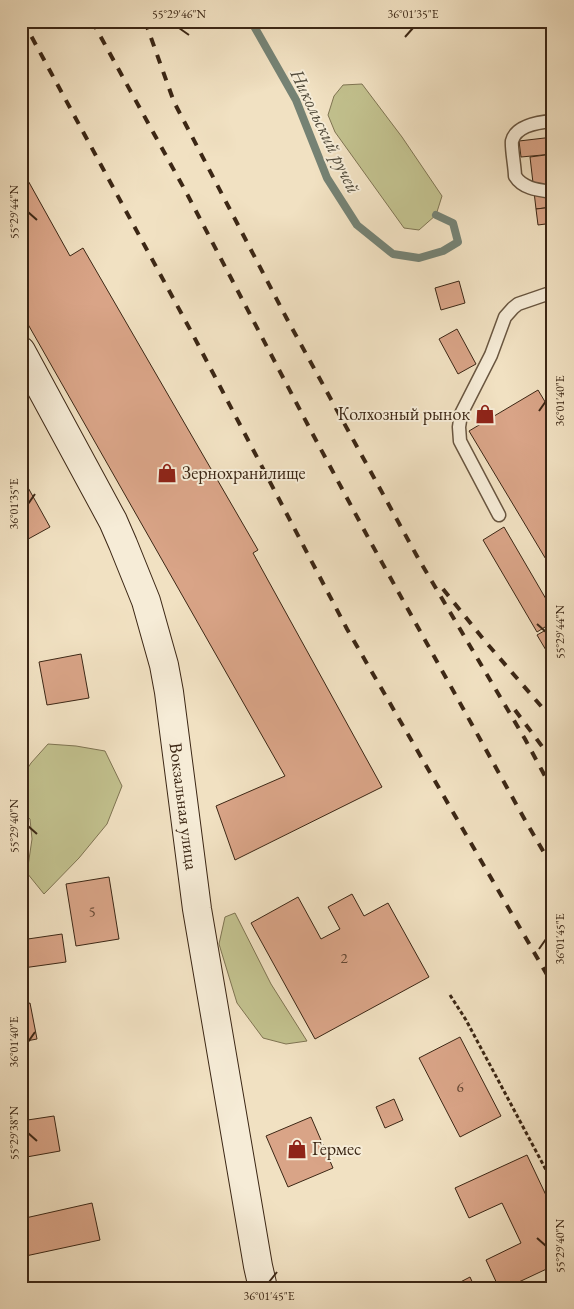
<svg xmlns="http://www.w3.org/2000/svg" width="574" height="1309" viewBox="0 0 574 1309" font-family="'EB Garamond',serif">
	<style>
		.green { fill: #c2c18e; stroke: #7f7452 }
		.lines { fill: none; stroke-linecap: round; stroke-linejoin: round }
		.stream { stroke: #758274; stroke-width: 8 }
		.building { fill: #d9a487; stroke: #3c2715 }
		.service-casing { stroke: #695640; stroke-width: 15 }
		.secondary-casing { stroke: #3c2715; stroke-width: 30 }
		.path { stroke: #3c2715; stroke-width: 3; stroke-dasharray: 4 2.5; stroke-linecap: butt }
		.service { stroke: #f6ecd7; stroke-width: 12 }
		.secondary { stroke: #f6ecd7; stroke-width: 28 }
		.rail { stroke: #3c2715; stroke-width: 4; stroke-dasharray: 9 9; stroke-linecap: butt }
		.ticks { fill: none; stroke: #3c2715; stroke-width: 2 }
		.labels { text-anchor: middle; stroke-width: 4; stroke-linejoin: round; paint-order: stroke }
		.number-label { font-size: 15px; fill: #634632 }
		.poi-label { font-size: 18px; fill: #3c2715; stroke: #f6ecd7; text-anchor: start }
		.street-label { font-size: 18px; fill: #3c2715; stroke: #f6ecd7 }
		.water-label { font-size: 19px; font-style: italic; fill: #544d3d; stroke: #f6ecd7 }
		.neatline { fill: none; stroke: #3c2715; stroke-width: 2 }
		.ticks-label { font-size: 12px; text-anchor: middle; fill: #3c2715 }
	</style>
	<rect width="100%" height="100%" fill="#f1e1c2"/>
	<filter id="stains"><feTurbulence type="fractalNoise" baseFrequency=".004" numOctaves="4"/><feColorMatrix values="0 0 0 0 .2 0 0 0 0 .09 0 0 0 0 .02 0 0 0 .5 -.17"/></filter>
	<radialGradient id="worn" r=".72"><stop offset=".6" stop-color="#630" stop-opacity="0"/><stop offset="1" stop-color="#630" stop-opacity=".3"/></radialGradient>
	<g class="green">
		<path d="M362,84L402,137L442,196L436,215L419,230L404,228L335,132L328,115L334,96L343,85Z"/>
		<path d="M48,744L76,746L105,751L122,786L107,824L79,858L44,894L27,873L32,839L30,819L21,810V779L31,763Z"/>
		<path d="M235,913L271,984L307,1041L286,1044L263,1038L237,1003L219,944L225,917Z"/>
	</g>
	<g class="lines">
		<path class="stream" d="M251,21L296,100L327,178L357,225L393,254L419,258L443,251L458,242L453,223L436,215"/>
	</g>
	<g class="building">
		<path d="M553,137V154L521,157L519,141Z"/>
		<path d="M553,154V207L536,209L530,157Z"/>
		<path d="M21,168L70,256L83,248L258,550L253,553L382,787L235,860L216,806L285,776L21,312Z"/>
		<path d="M553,207V223L538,225L536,209Z"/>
		<path d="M459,281L465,303L441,310L435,288Z"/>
		<path d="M457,329L476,364L458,374L439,339Z"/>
		<path d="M538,390L553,415V430L550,431L553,435V571L469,431Z"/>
		<path d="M21,475L50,527L21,543Z"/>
		<path d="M504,527L553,611V622L537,632L483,540Z"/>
		<path d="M553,626V662L537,635Z"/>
		<path d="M81,654L89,698L47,705L39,662Z"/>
		<path d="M109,877L119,939L76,946L66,884Z"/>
		<path d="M352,894L364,916L388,903L429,977L315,1039L251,923L298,897L321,939L340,929L328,907Z"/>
		<path d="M62,934L66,962L23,968L21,958V940Z"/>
		<path d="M30,1003L37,1039L21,1042V1005Z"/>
		<path d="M460,1037L501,1116L460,1137L419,1058Z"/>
		<path d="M394,1099L403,1120L385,1128L376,1107Z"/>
		<path d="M54,1116L60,1151L21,1158V1121Z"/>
		<path d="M311,1117L333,1168L288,1187L266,1136Z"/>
		<path d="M527,1155L553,1210V1266L506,1288H499L486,1260L521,1243L502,1203L469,1218L455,1188Z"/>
		<path d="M92,1203L100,1240L21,1257V1219Z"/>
		<path d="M470,1277L475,1288H449Z"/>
	</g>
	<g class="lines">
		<defs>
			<g id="service">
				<path d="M553,121C540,122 516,125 512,141C511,147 515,168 515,176C523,189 539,190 553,192"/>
				<path d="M499,515L460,441L459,427L461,414L491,355L505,317L513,308L518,304L553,292"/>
			</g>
			<g id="secondary">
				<path id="s1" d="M21,351L113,521L123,544L146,601L164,665L169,692L197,909L258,1266L263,1288"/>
			</g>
		</defs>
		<use href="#service" class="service-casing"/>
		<use href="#secondary" class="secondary-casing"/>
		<path class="path" d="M450,995L466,1020L553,1183"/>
		<use href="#service" class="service"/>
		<use href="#secondary" class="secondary"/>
		<g class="rail">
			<path d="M23,21L192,333L347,629L553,985"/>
			<path d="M92,21L186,192L310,429L370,541L525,820L553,868"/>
			<path d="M145,21L174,102L287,319L418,558L525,739L553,791"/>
			<path d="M443,589L484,640L553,720"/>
			<path d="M515,710L553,761"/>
		</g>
	</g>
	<path class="ticks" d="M179,28L189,35M405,37L413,28M28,212L37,220M539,411L546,401M28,504L35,494M537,624L546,632M28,826L37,834M539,949L546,939M28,1042L35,1032M28,1133L37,1141M537,1238L546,1246M269,1282L277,1272"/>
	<defs>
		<symbol id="shop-bare" viewBox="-9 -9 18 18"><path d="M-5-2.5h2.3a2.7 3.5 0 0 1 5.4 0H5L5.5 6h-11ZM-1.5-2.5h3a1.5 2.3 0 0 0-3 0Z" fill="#8f2418" stroke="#f6ecd7" stroke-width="2.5" paint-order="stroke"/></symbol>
	</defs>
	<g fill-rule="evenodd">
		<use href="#shop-bare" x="471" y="400" width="28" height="28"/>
		<use href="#shop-bare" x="153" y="459" width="28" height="28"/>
		<use href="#shop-bare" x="283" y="1135" width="28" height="28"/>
	</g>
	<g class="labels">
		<g class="number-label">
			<text x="92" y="917">5</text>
			<text x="344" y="963">2</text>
			<text x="460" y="1092">6</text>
		</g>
		<g class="poi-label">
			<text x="470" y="420" text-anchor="end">Колхозный рынок</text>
			<text x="182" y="479">Зернохранилище</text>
			<text x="312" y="1155">Гермес</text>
		</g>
		<g class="street-label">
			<text dy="6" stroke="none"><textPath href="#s1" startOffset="489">Вокзальная улица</textPath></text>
		</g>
		<g class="water-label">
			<text transform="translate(326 131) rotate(64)" y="7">Никольский ручей</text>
		</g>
	</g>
	<rect width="574" height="1309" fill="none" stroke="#f1e1c2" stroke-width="55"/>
	<rect x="28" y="28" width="518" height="1254" class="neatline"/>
	<g class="ticks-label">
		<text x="179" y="18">55°29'46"N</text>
		<text x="413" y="18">36°01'35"E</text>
		<text transform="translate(14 212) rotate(-90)" y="4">55°29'44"N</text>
		<text transform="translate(560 401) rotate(-90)" y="4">36°01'40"E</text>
		<text transform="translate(14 504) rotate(-90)" y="4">36°01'35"E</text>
		<text transform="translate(560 632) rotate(-90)" y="4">55°29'44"N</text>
		<text transform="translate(14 826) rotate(-90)" y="4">55°29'40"N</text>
		<text transform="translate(560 939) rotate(-90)" y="4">36°01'45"E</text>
		<text transform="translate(14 1042) rotate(-90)" y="4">36°01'40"E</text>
		<text transform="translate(14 1133) rotate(-90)" y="4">55°29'38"N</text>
		<text transform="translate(560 1246) rotate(-90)" y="4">55°29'40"N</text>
		<text x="269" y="1300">36°01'45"E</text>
	</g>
	<rect width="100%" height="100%" filter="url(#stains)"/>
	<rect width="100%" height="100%" fill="url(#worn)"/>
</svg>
